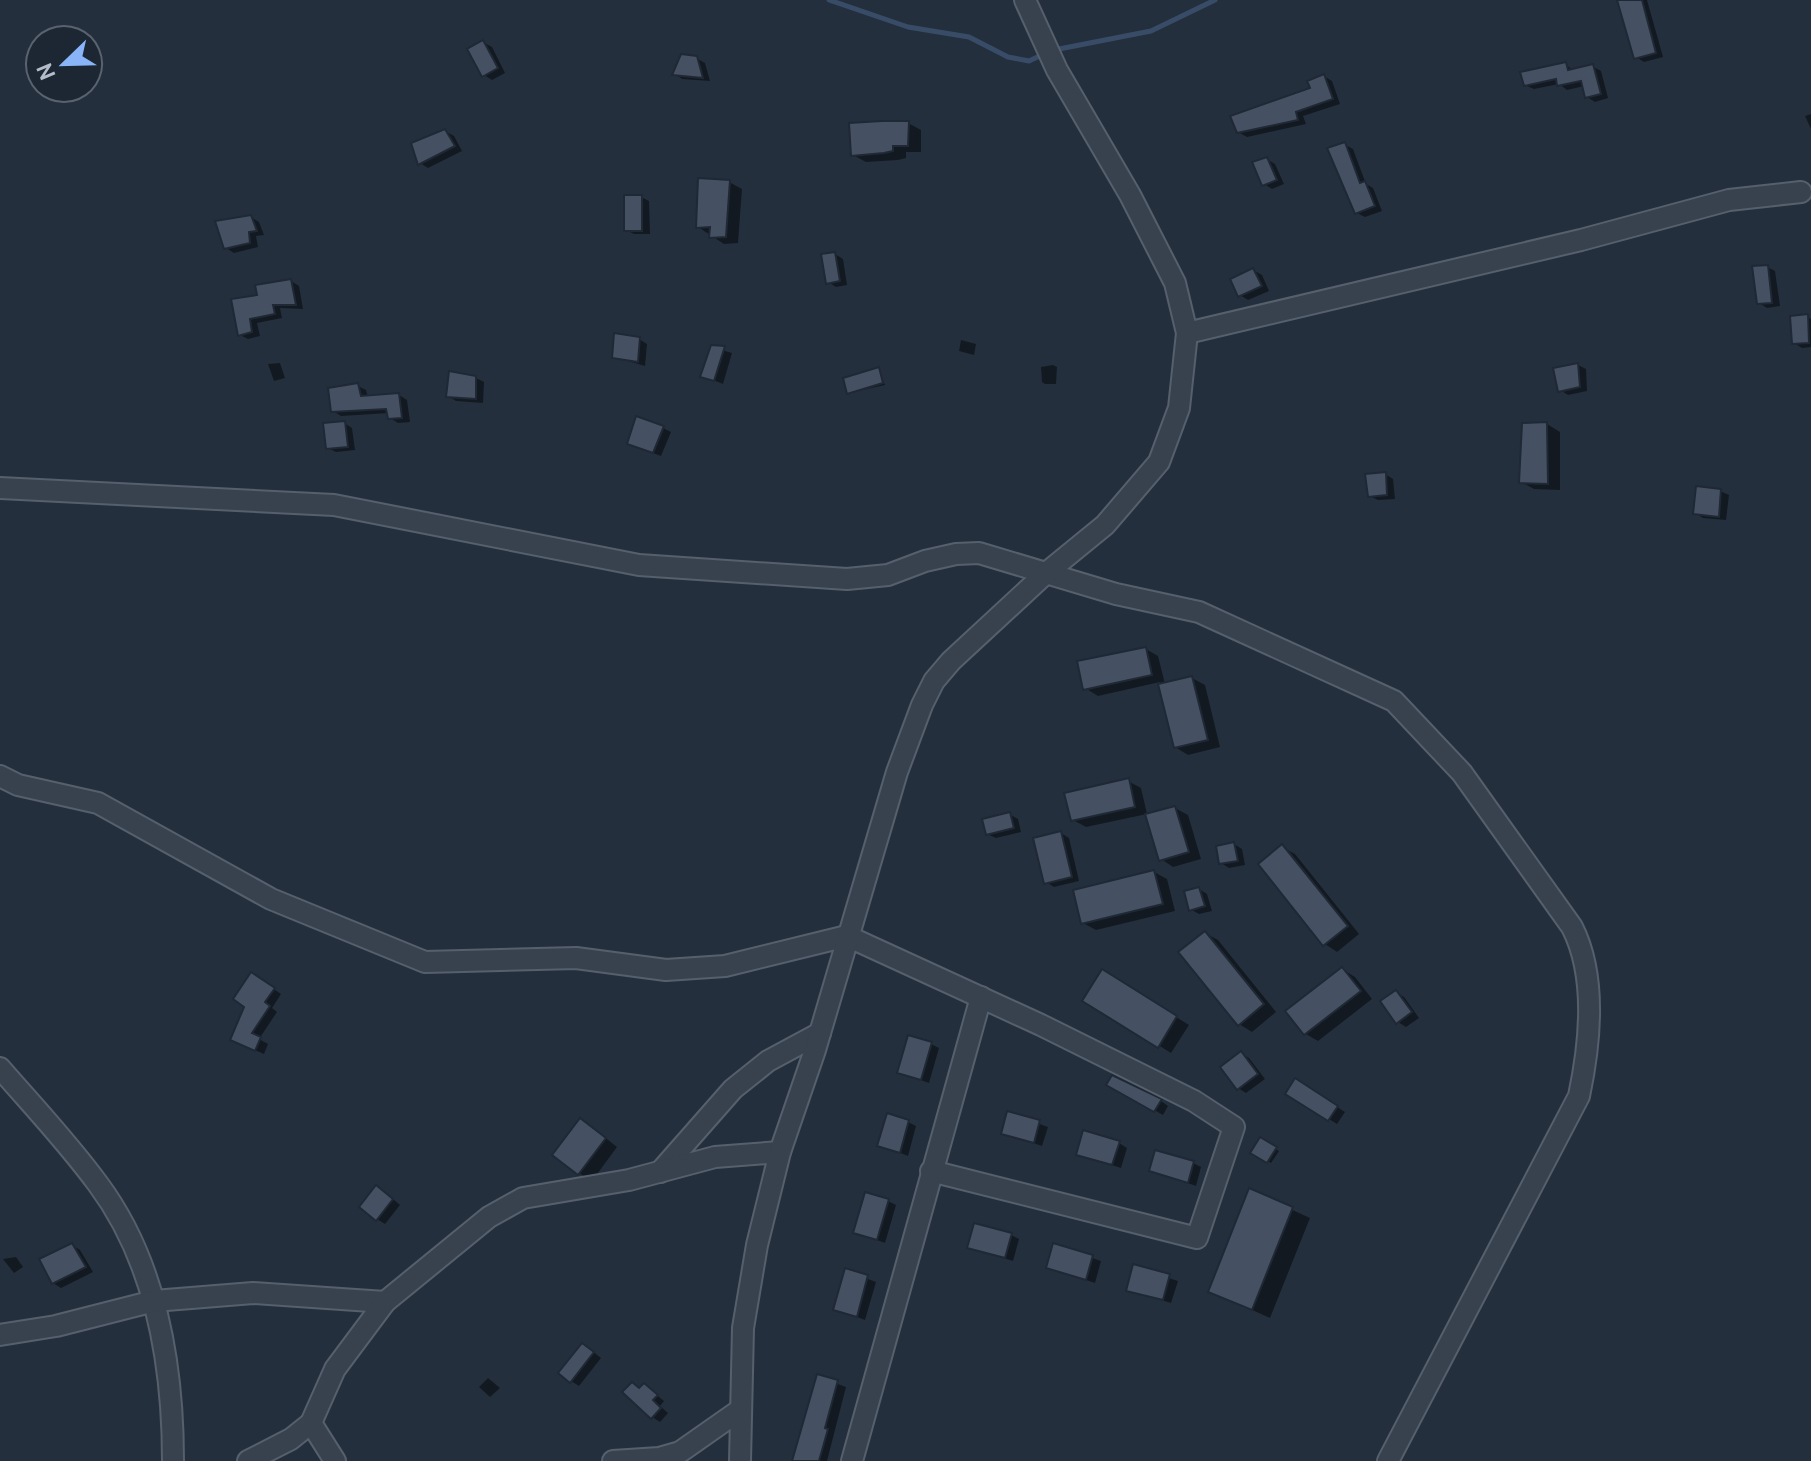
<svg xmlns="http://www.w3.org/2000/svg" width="1811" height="1461" viewBox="0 0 1811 1461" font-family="Cabin,sans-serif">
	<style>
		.shadow { fill: #0007 }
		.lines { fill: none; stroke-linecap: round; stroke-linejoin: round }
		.stream { stroke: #394c67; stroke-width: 5 }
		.building { fill: #455162; stroke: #1f2835; stroke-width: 2 }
		.minor-casing { stroke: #565f6c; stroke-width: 24 }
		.minor { stroke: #38414e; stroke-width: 20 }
	</style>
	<rect width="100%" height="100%" fill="#242f3e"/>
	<g class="shadow">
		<path d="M1619,0H1647L1663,57L1644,62L1636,57Z"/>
		<path d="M483,42L492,47L505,73L492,80L484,75Z"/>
		<path d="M696,58L705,63L710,81L682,79L675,74Z"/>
		<path d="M1565,64L1574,71L1592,66L1601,71L1608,98L1595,102L1587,97L1584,86L1567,90L1559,84L1534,89L1525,85Z"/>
		<path d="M1324,76L1332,81L1340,104L1303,116L1306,124L1247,137L1238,132L1312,89Z"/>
		<path d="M1811,114V129L1805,116Z"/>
		<path d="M908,123L921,130V152H906V158L898,160L866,162L853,155Z"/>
		<path d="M445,131L454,136L462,151L428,168L420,163Z"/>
		<path d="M1344,144L1353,149L1366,184L1373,188L1382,211L1365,217L1357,213Z"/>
		<path d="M1267,159L1275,164L1284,184L1272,189L1264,184Z"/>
		<path d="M729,182L742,189L738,243L724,244L698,227Z"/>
		<path d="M641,197L649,201L650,234H634L626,230Z"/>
		<path d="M251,217L259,222L264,235L256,236L258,247L234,253L226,248Z"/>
		<path d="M835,254L843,259L847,285L836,287L828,282Z"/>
		<path d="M1767,267L1775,271L1780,306L1767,308L1759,303Z"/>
		<path d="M1253,270L1262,275L1269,291L1248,300L1240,295Z"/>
		<path d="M291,281L299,286L303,309L280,308L282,318L257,323L260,336L248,339L240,335L260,297Z"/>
		<path d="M1807,317L1811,319V347L1802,348L1794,343Z"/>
		<path d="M639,339L647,344L645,366L614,357Z"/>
		<path d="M961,340L976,344L974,355L959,351Z"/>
		<path d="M712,347L732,353L723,384L703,376Z"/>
		<path d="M280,363L285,378L274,381L268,364Z"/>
		<path d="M1053,365L1057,367L1056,384H1045L1042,382L1041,367Z"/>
		<path d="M1578,365L1586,369L1587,391L1568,395L1560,390Z"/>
		<path d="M878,369L885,385L849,393Z"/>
		<path d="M476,378L484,382L483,403L456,401L448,396Z"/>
		<path d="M358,386L366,390L368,398L399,395L407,400L410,422L398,423L390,418L389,413L341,416L333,411Z"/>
		<path d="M344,423L352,428L355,450L336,452L328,448Z"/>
		<path d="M1547,424L1560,432V490L1534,489L1521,482Z"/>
		<path d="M663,428L671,432L661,456L637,447Z"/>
		<path d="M1385,474L1393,479L1395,499L1378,500L1370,496Z"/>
		<path d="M1720,491L1729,495L1726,520L1703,518L1695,513Z"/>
		<path d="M1146,649L1158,656L1165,684L1192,678L1205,685L1220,747L1188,755L1175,747L1160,682L1098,696L1085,688Z"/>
		<path d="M1128,781L1141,788L1147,814L1086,827L1073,820Z"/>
		<path d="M1175,808L1188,815L1201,859L1173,867L1161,859Z"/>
		<path d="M1009,814L1018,819L1021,832L996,838L987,834Z"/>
		<path d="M1061,833L1069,838L1079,881L1054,887L1046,882Z"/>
		<path d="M1234,844L1242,849L1245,865L1229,868L1221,863Z"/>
		<path d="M1282,847L1295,854L1359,934L1337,952L1325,944Z"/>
		<path d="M1154,872L1167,879L1175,911L1096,930L1083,923Z"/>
		<path d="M1199,889L1207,894L1212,911L1199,914L1190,909Z"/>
		<path d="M1205,933L1218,940L1276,1012L1252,1032L1239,1024Z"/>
		<path d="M1342,969L1355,977L1372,999L1318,1041L1306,1034Z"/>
		<path d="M259,979L281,994L272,1008L277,1012L259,1039L268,1044L264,1054L240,1044Z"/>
		<path d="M1115,979L1189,1025L1171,1053L1085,1000Z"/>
		<path d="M1396,992L1404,997L1419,1018L1406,1027L1398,1022Z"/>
		<path d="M931,1044L939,1048L929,1083L899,1072Z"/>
		<path d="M1241,1054L1249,1058L1265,1079L1246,1093L1238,1088Z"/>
		<path d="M1296,1081L1345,1112L1337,1124L1288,1093Z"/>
		<path d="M1109,1084L1161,1101L1168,1106L1163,1115Z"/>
		<path d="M1009,1113L1048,1127L1042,1146L1003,1133Z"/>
		<path d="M908,1122L916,1126L908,1156L880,1145Z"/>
		<path d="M593,1128L617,1147L592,1181L579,1173Z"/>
		<path d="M1261,1140L1279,1151L1271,1163L1253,1152Z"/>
		<path d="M1119,1143L1127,1148L1121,1168L1078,1154Z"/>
		<path d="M1193,1163L1201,1167L1196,1186L1151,1170Z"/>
		<path d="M1251,1191L1310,1218L1270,1318L1210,1291Z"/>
		<path d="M385,1192L400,1205L385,1224L377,1219Z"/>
		<path d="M888,1201L896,1205L885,1243L855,1232Z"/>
		<path d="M1011,1235L1019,1239L1013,1261L969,1247Z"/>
		<path d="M72,1245L80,1250L93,1272L61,1288L53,1283Z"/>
		<path d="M1054,1245L1101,1261L1095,1283L1048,1267Z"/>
		<path d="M16,1257L23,1267L14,1273L3,1259Z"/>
		<path d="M1135,1267L1178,1281L1171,1303L1129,1290Z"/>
		<path d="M847,1271L876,1282L865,1320L836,1309Z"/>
		<path d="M591,1350L601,1358L579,1386L571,1381Z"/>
		<path d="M818,1377L846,1387L827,1461H794Z"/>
		<path d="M488,1378L500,1388L490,1397L479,1387Z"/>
		<path d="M644,1385L664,1401L660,1406L668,1413L660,1422L652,1417L641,1389Z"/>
	</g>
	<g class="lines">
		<g class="stream">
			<path d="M829,0L908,27L969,37L1008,57L1029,61L1044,54"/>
			<path d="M1054,50L1151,31L1215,0"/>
		</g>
	</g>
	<g class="building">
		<path d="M1617,0H1642L1656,53L1634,59Z"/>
		<path d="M483,40L498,68L482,77L467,49Z"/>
		<path d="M681,54L697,56L703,78L672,75Z"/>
		<path d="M1566,62L1568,70L1593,64L1601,94L1585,98L1581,81L1557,86L1556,79L1524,86L1520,72Z"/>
		<path d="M1324,74L1333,99L1296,112L1298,120L1237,133L1230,116L1310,88L1307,81Z"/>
		<path d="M882,121H909L908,146H893V151L884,153L851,156L849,123Z"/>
		<path d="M445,129L455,146L418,165L411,143Z"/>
		<path d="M1345,142L1360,183L1365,181L1375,206L1355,214L1327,148Z"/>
		<path d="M1267,157L1277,180L1262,186L1252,162Z"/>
		<path d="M698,178L730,180L726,237L709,238L710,227L696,228Z"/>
		<rect x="624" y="195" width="18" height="36"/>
		<path d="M251,215L257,231L249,232L250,243L224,249L215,221Z"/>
		<path d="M835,252L840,281L826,284L821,254Z"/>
		<path d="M1768,265L1772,303L1757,304L1752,266Z"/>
		<path d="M1253,268L1262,286L1238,297L1230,279Z"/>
		<path d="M291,279L296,305H273L275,314L250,319L252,332L238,336L231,299L257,295L255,285Z"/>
		<path d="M1808,314L1809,343L1792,344L1790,316Z"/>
		<path d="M614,333L640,337L638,362L612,358Z"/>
		<path d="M711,345L725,346L714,381L700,377Z"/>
		<path d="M1578,363L1580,387L1558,392L1553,368Z"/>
		<path d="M879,367L883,383L847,394L843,378Z"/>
		<path d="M449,371L476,376V399L446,397Z"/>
		<path d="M358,383L361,396L399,393L402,418L388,419L386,409L331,412L328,388Z"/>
		<path d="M636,416L664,426L653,453L627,444Z"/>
		<path d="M345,421L348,447L326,449L323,423Z"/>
		<path d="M1547,422L1548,484L1519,483L1522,423Z"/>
		<path d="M1386,472L1387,495L1368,497L1365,474Z"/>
		<path d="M1696,486L1721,489L1719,517L1693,514Z"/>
		<path d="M1146,647L1152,675L1083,690L1077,661Z"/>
		<path d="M1192,676L1208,740L1174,748L1158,684Z"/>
		<path d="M1129,778L1135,807L1071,821L1064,793Z"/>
		<path d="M1175,806L1189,852L1159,861L1145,814Z"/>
		<path d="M1010,812L1014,828L986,835L982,819Z"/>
		<path d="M1061,831L1072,877L1044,884L1033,838Z"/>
		<path d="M1234,842L1238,861L1219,864L1216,846Z"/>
		<path d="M1282,844L1348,926L1323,946L1258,864Z"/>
		<path d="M1154,870L1163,904L1081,924L1073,890Z"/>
		<path d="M1199,887L1205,906L1189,911L1184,891Z"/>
		<path d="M1205,931L1264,1004L1238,1026L1178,952Z"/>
		<path d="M1342,967L1361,991L1304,1035L1285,1011Z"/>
		<path d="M1102,969L1177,1016L1158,1048L1082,1001Z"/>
		<path d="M251,972L275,988L265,1002L270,1006L252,1033L261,1037L255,1051L230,1040L244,1007L233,999Z"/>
		<path d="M1396,990L1412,1012L1396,1024L1380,1001Z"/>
		<path d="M908,1035L932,1042L921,1080L897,1073Z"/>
		<path d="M1241,1051L1258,1074L1237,1090L1220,1067Z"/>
		<path d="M1112,1075L1162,1099L1154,1112L1106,1085Z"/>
		<path d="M1295,1078L1338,1106L1328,1121L1285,1094Z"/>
		<path d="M1007,1111L1040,1120L1034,1143L1001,1134Z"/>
		<path d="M887,1113L909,1120L900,1153L877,1146Z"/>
		<path d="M580,1118L606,1138L578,1175L552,1155Z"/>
		<path d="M1083,1130L1120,1141L1112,1165L1076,1155Z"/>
		<path d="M1260,1137L1277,1147L1267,1163L1250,1153Z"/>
		<path d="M1155,1150L1194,1161L1188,1183L1149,1171Z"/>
		<path d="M376,1185L393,1199L376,1221L359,1207Z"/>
		<path d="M1249,1188L1293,1207L1252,1310L1208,1292Z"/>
		<path d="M865,1192L889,1199L877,1240L853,1233Z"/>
		<path d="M974,1223L1012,1233L1005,1258L967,1248Z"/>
		<path d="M72,1243L86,1267L52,1284L39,1259Z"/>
		<path d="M1053,1243L1093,1255L1086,1280L1046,1268Z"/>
		<path d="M1133,1264L1170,1274L1163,1300L1126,1291Z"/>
		<path d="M845,1268L868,1275L857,1317L833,1310Z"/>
		<path d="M582,1343L594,1352L570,1383L558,1373Z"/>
		<path d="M817,1374L838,1380L825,1428L828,1429L819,1461H792Z"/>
		<path d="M632,1382L639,1388L644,1383L658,1395L653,1400L661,1408L651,1419L622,1392Z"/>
	</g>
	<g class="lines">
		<defs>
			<g id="minor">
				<path d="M1187,333L1581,240L1729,200L1801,192"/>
				<path d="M0,488L334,505L639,565L847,579L888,575L925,561L956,554L979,553L1116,594L1199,612L1394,701L1462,773L1572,927C1597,976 1590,1044 1579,1096L1388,1461"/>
				<path d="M0,776L18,785L98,803L271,899L425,962L576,958L666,970L725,966L847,936L1041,1025L1194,1101L1234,1127L1197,1238L931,1171"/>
				<path d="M0,1068C33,1106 68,1143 98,1184C156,1262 173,1366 173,1461"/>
				<path d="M660,1172L733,1089L768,1061L820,1033"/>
				<path d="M0,1335L56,1326L154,1301L253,1293L385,1302"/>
				<path d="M311,1423L335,1461"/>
				<path d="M248,1461L291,1439L311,1423L335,1369L385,1302L489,1217L523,1198L629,1180L715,1157L780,1152"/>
				<path d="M613,1461L659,1458L680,1452L740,1410"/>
				<path d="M740,1461L743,1328L757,1245L780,1152L815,1050L897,772L922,705L934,681L951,661L1045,574L1105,525L1159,462L1179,408L1187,333L1175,283L1130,195L1057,70L1025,0"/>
				<path d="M852,1461L981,997"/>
			</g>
		</defs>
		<use href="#minor" class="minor-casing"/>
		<use href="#minor" class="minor"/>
	</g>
	<g transform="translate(64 64) rotate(247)"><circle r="38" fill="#1d2633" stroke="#59626f" stroke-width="2"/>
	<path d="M0-6L14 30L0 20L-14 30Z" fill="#8ab4f8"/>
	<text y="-12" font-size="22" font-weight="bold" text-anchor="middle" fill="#b4bcc9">N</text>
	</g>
</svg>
